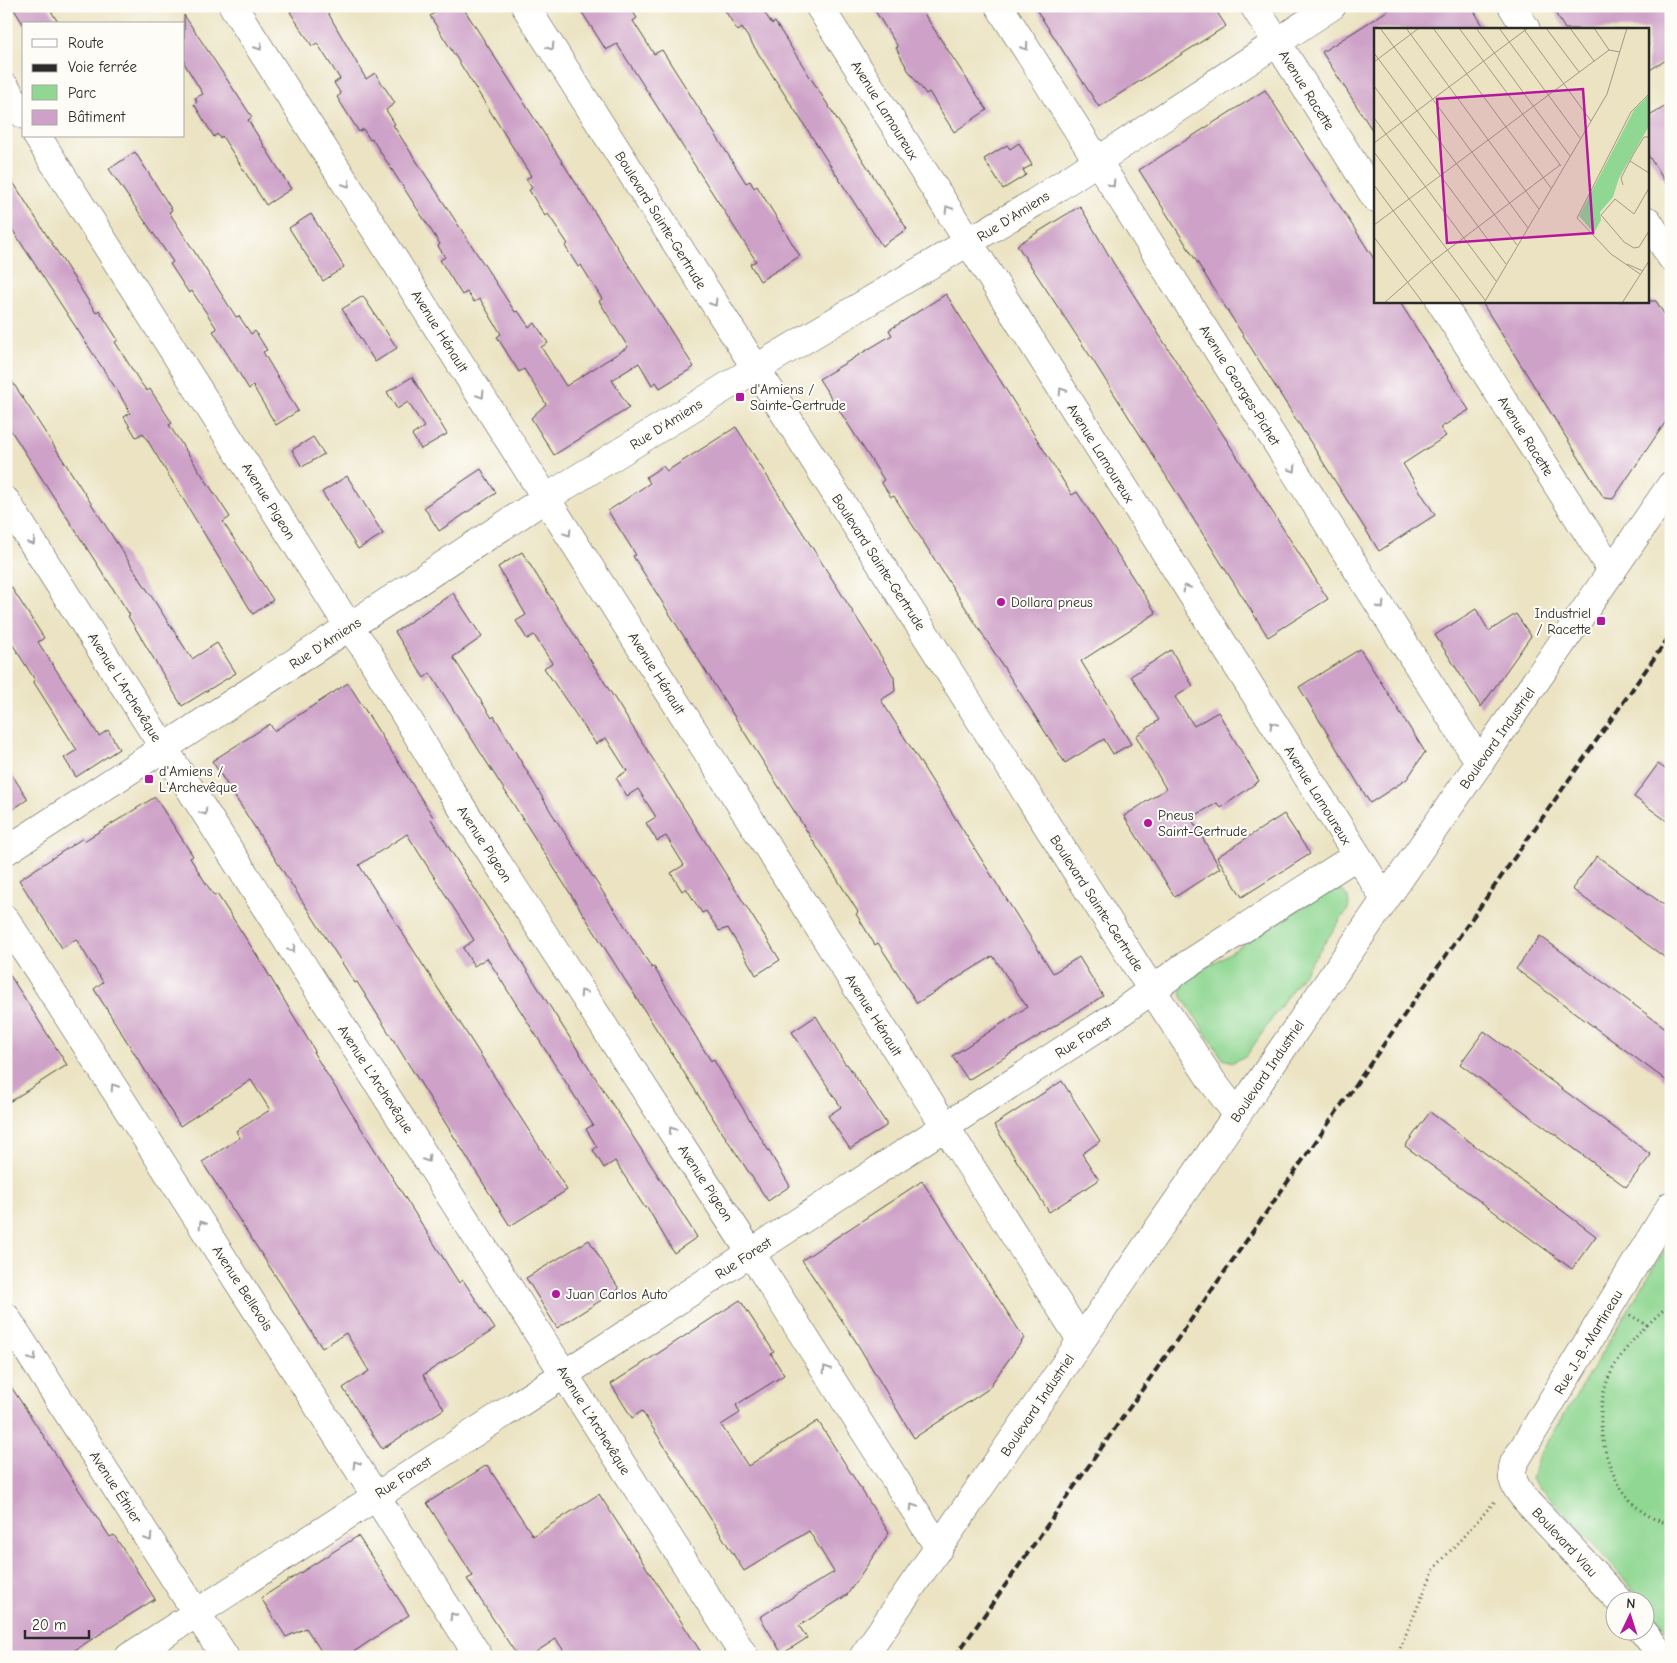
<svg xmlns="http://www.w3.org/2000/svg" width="1677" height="1663" viewBox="0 0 1677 1663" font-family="'Comic Neue',sans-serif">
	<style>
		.green { fill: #8fd792; stroke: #5d815e }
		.building { fill: #cea2c8 }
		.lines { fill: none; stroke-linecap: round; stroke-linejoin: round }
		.minor-casing { stroke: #484742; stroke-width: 29 }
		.path { stroke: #484742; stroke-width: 3; stroke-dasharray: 1 4; stroke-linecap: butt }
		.minor { stroke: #fff; stroke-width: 28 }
		.rail { stroke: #2b2b2b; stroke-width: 4; stroke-dasharray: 8 4; stroke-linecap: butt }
		.oneway { stroke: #a0a0a0 }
		.poi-dot { fill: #b5179e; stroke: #fdfcf7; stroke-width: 2 }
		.labels { text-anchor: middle; stroke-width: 4; stroke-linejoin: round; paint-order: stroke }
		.street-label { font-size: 14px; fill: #2b2b2b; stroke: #fdfcf7 }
		.poi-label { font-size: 14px; fill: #2b2b2b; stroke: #fdfcf7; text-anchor: start }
		.inset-road { fill: none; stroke: #9e9986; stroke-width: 1 }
		.view { fill: #b5179e; fill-opacity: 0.15; stroke: #b5179e; stroke-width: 2.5 }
		.inset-edge { fill: none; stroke: #2b2b2b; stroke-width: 2.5 }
	</style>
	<rect width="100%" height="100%" fill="#fdfcf7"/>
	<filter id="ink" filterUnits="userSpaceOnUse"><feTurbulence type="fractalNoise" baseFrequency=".02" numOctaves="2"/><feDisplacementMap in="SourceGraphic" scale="10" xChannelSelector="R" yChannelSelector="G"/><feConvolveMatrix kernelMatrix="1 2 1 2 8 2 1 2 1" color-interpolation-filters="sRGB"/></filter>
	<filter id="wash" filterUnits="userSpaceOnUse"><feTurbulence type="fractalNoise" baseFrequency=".0096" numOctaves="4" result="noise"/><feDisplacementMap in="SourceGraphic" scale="20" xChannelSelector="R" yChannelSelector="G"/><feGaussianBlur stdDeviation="1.12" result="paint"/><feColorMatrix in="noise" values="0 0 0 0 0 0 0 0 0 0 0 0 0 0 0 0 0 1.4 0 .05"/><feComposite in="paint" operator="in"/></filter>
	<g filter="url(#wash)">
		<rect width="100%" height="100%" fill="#ebe3c2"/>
		<g class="green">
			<path d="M1333,888C1345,889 1351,898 1348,909L1247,1055L1233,1062L1223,1059L1182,997L1181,991L1185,981Z"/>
			<path d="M1671,1239V1637C1631,1585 1588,1537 1542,1489H1539L1532,1479L1537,1460Z"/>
		</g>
		<g id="blocks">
			<g class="building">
				<path d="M12,6H48L59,24H23Z"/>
				<path d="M299,6H324L366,79L375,73L395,103L386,110L395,124L393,125L515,312L518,311L529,327L535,323L548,343L541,347L566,386L628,347L599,301L602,299L581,265L578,267L565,246L568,244L548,214L545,216L529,190L532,188L526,179L531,176L430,16L445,6H462L694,367L660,388L656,382L652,385L639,363L612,380L629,408L554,455L531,418L546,404L524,369L519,372L497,337L501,334L480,299L474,302L467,292L462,295L440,260L445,257L438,246L440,244L372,139L370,140L363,129L359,132L337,97L341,94L334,83L340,79L317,43L312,46L290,12Z"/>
				<path d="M578,6H629L637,18L633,21L654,54L662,50L746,183L750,181L754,188L757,186L800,256L760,281L750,264L756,261L617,44L606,50Z"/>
				<path d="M722,6H760L772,24L775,22L907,229L882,246L742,28L738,31Z"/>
				<path d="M872,6H919L987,110L954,132L929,92L926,94L908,70L896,48L898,47Z"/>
				<path d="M1034,6H1213L1226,26L1099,107Z"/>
				<path d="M1395,6H1471L1485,29H1376V136L1322,52Z"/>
				<path d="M1551,6H1671V57L1648,71V29H1565Z"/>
				<path d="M184,15L252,117L248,120L291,189L266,205L222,136L220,138L217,134L214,137L194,104L197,102L195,98L203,94L184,63Z"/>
				<path d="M1265,90L1376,262V301H1399L1469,410L1440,428L1446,436L1403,464L1435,515L1379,551L1139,170Z"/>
				<path d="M1671,103V191L1648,155V117Z"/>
				<path d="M1019,143L1032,165L1023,170L1026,175L1003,189L984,159L1007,145L1010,149Z"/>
				<path d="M135,152L172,210L169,212L236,317L239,316L251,334L255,331L267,350L263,352L298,411L276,425L253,386L249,389L213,331L217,329L192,291L189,293L170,264L173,262L109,169Z"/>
				<path d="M6,171L96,313L99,310L109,326L118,340L115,342L140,382L147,391L150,389L172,423L169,425L230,517L223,522L273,600L253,614L143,433L136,437L124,417L130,413L120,395L6,220Z"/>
				<path d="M1080,206L1114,264L1328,599L1268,637L1094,362L1017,245Z"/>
				<path d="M311,214L344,267L323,281L289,228Z"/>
				<path d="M946,294L1072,495L1077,492L1156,613L1081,661L1131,744L1113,754L1104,739L1065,763L894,496L891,497L881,482L884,480L819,379L892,335L889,330Z"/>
				<path d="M363,296L397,348L375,362L342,309Z"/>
				<path d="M1481,301H1656L1671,325V414L1613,499L1604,498Z"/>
				<path d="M6,372L192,659L217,643L236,673L182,706L128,616L130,615L6,423Z"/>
				<path d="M412,377L447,434L421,449L412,435L424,427L408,402L397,409L387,392Z"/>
				<path d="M736,427L894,677L895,691L881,700L1053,973L1079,957L1103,996L968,1080L952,1056L1027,1007L993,956L917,1003L878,943L875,945L856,914L858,912L633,556L636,555L608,511L650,483L646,477L663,466L667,471Z"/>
				<path d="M313,437L324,454L302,467L292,450Z"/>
				<path d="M481,469L496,493L439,531L424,507Z"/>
				<path d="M347,476L383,534L358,549L322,492Z"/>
				<path d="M522,552L780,960L756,975L728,928L719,931L706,911L702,913L686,888L682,891L671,873L684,865L666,836L657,841L646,823L656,817L638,789L627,796L616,778L627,771L606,738L596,744L544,668L552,663L534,635L527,639L516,621L526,615L498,567Z"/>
				<path d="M6,579L44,638L38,642L99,736L108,730L119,749L76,777L64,758L77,750L33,681L35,680L6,634Z"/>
				<path d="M453,593L482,637L453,657L492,718L494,716L551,812L652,968L654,967L699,1042L711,1061L713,1059L790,1186L768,1201L716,1123L430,673L424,678L395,632Z"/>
				<path d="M1476,609L1489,631L1516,614L1531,636L1481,707L1435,635Z"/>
				<path d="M1360,649L1425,752L1407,779L1370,803L1299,687Z"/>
				<path d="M1171,650L1193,686L1175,697L1194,726L1218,712L1259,781L1221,808L1217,803L1191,818L1220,868L1175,897L1124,816L1166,789L1136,736L1159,720L1131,676Z"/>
				<path d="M348,683L433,817L431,819L468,878L697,1237L674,1253L647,1207L645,1208L615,1161L604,1168L593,1150L597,1147L586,1129L593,1125L487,958L474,966L463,948L474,940L407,834L359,865L567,1190L510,1226L357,982L355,983L212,761L270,724L274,731Z"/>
				<path d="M1658,764L1671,773V824L1634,797Z"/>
				<path d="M6,766L28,799L6,814Z"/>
				<path d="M155,797L193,856L190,858L214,896L217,894L258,957L315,1051L313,1052L459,1283L463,1280L495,1329L423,1375L444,1409L382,1449L343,1388L369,1371L346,1333L322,1348L202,1162L240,1138L236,1131L270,1110L251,1080L180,1126L94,989L103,982L76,939L62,948L19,880L83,838L84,841Z"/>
				<path d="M1284,814L1310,854L1242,897L1217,857Z"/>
				<path d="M1597,856L1671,910V962L1572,889Z"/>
				<path d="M1540,936L1671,1032V1084L1516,969Z"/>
				<path d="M6,969L67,1065L6,1104Z"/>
				<path d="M816,1016L845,1064H847L886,1123V1126L850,1149L828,1116L841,1107L792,1032Z"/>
				<path d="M1484,1031L1651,1155L1626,1187L1460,1064Z"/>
				<path d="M1062,1081L1100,1141L1082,1154L1099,1180L1049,1212L994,1125Z"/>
				<path d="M1430,1112L1596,1236L1572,1269L1405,1146Z"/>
				<path d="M922,1181L1024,1338L987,1390L914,1438L855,1340L802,1260Z"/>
				<path d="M589,1240L619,1289L557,1328L526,1278Z"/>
				<path d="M740,1300L774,1352L771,1354L784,1375L736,1405L740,1413L721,1425L748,1466L818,1421L889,1533L847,1595L799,1626L807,1638L782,1654L760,1617L834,1572L809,1531L744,1571L642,1411L632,1418L611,1384Z"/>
				<path d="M6,1379L110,1537L114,1535L155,1599L64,1657H6Z"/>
				<path d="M487,1465L533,1536L599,1494L704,1657H568L556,1639L528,1657H518L467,1579L473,1576L427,1503Z"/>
				<path d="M358,1536L409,1615L346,1657H325L306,1628L286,1637L261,1598Z"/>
			</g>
		</g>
	</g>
	<g filter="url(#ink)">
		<use href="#blocks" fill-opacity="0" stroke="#484742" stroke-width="1"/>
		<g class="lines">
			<defs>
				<g id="minor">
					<path d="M233,6L1081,1340"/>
					<path d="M525,6L1152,990L1212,1081L1237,1114"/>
					<path d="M819,6L1385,899"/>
					<path d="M999,6L1480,763"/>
					<path d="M1254,6L1376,199"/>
					<path d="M1512,6L1526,29"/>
					<path d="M6,88L24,115"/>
					<path d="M37,136L349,627L367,651L451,791L751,1253L939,1548"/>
					<path d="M1648,221L1671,257"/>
					<path d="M1440,301L1612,571"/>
					<path d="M6,501L745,1657"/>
					<path d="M6,851L546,498L755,369L1034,203L1332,6"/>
					<path d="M6,920L479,1657"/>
					<path d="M6,1317L225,1657"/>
					<path d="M1619,1600L1525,1499C1516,1488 1509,1479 1514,1463L1671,1205"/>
					<path d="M1642,1630L1663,1657"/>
					<path d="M129,1657L1120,1013L1182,968L1356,856"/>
					<path d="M863,1657L1671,485"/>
				</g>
			</defs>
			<use href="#minor" class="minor-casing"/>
			<g class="path">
				<path d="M1630,1315L1647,1325L1671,1303"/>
				<path d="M1647,1325C1630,1343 1614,1361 1606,1385C1589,1432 1615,1515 1671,1524"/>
				<path d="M1396,1657L1434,1569L1497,1499"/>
			</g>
			<use href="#minor" class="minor"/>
			<path class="rail" d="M955,1657L1671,634"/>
		</g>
		<defs><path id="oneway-chevron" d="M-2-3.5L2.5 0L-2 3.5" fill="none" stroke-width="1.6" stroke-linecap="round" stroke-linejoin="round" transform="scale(1.25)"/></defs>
		<g class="oneway">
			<use href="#oneway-chevron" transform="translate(259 47) rotate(58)"/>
			<use href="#oneway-chevron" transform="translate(551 47) rotate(58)"/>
			<use href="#oneway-chevron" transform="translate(1025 47) rotate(57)"/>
			<use href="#oneway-chevron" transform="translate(347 184) rotate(58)"/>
			<use href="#oneway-chevron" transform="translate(1112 184) rotate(58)"/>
			<use href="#oneway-chevron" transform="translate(948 209) rotate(-122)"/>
			<use href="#oneway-chevron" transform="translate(714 303) rotate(58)"/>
			<use href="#oneway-chevron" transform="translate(1062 391) rotate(-122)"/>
			<use href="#oneway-chevron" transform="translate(481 395) rotate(58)"/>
			<use href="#oneway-chevron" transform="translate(1293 469) rotate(58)"/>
			<use href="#oneway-chevron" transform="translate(568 533) rotate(58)"/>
			<use href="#oneway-chevron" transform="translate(32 542) rotate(57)"/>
			<use href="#oneway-chevron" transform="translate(1186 588) rotate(-122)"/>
			<use href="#oneway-chevron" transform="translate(1381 606) rotate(58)"/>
			<use href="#oneway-chevron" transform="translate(1273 725) rotate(-122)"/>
			<use href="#oneway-chevron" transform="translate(204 812) rotate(57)"/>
			<use href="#oneway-chevron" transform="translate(292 949) rotate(57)"/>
			<use href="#oneway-chevron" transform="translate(583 993) rotate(-123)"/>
			<use href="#oneway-chevron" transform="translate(114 1087) rotate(-123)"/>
			<use href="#oneway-chevron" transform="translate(672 1130) rotate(-123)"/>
			<use href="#oneway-chevron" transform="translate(427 1159) rotate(57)"/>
			<use href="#oneway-chevron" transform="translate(202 1224) rotate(-123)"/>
			<use href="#oneway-chevron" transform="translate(33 1358) rotate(57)"/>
			<use href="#oneway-chevron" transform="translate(826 1369) rotate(-122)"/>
			<use href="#oneway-chevron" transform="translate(356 1464) rotate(-123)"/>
			<use href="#oneway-chevron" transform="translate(913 1507) rotate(-122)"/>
			<use href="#oneway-chevron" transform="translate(149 1538) rotate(57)"/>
			<use href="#oneway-chevron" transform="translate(453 1616) rotate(-122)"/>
		</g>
	</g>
	<g class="poi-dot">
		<rect x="735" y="392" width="10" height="10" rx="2.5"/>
		<circle cx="1001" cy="602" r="5"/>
		<rect x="1596" y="616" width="10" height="10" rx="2.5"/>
		<rect x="144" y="774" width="10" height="10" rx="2.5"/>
		<circle cx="1148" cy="823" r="5"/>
		<circle cx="556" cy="1294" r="5"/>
	</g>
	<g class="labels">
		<g class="street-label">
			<text transform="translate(1307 90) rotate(58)" y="5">Avenue Racette</text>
			<text transform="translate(885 110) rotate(58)" y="5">Avenue Lamoureux</text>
			<text transform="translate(1013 216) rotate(-32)" y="5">Rue D'Amiens</text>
			<text transform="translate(661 220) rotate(58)" y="5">Boulevard Sainte-Gertrude</text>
			<text transform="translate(440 331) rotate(58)" y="5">Avenue Hénault</text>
			<text transform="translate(1240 385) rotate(58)" y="5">Avenue Georges-Pichet</text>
			<text transform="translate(666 424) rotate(-32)" y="5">Rue D'Amiens</text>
			<text transform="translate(1526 436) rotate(58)" y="5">Avenue Racette</text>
			<text transform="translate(1101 453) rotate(58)" y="5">Avenue Lamoureux</text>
			<text transform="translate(269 501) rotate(58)" y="5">Avenue Pigeon</text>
			<text transform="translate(879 562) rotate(57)" y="5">Boulevard Sainte-Gertrude</text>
			<text transform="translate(325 643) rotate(-33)" y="5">Rue D'Amiens</text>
			<text transform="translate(657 673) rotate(58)" y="5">Avenue Hénault</text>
			<text transform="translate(125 687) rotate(58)" y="5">Avenue L'Archevêque</text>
			<text transform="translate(1497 738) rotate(-55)" y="5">Boulevard Industriel</text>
			<text transform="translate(1318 795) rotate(58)" y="5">Avenue Lamoureux</text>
			<text transform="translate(485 844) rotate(57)" y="5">Avenue Pigeon</text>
			<text transform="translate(1097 903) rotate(57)" y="5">Boulevard Sainte-Gertrude</text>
			<text transform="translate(874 1015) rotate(58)" y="5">Avenue Hénault</text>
			<text transform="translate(1083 1037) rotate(-33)" y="5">Rue Forest</text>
			<text transform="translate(1267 1071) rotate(-56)" y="5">Boulevard Industriel</text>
			<text transform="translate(376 1079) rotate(57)" y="5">Avenue L'Archevêque</text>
			<text transform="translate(706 1183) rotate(57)" y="5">Avenue Pigeon</text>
			<text transform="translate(743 1258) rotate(-33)" y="5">Rue Forest</text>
			<text transform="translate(243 1288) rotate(57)" y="5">Avenue Bellevois</text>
			<text transform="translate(1588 1342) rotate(-59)" y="5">Rue J.-B.-Martineau</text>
			<text transform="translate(1037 1405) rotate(-56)" y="5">Boulevard Industriel</text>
			<text transform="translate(594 1420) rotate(58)" y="5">Avenue L'Archevêque</text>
			<text transform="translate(403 1477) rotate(-33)" y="5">Rue Forest</text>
			<text transform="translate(116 1487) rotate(57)" y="5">Avenue Éthier</text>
			<text transform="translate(1565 1542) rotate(47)" y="5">Boulevard Viau</text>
		</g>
		<g class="poi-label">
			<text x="750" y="394">d'Amiens /<tspan x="750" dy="16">Sainte-Gertrude</tspan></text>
			<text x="1011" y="607">Dollara pneus</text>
			<text x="1591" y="618" text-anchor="end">Industriel<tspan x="1591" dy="16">/ Racette</tspan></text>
			<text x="159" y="776">d'Amiens /<tspan x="159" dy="16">L'Archevêque</tspan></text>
			<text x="1158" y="820">Pneus<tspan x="1158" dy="16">Saint-Gertrude</tspan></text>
			<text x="566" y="1299">Juan Carlos Auto</text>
		</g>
	</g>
	<g transform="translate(1374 28)">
		<rect width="275" height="275" fill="#ebe3c2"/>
		<path d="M275,67V98L245,150L239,169L226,184L227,192L220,205L205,188L260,82Z" fill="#8fd792"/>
		<path class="inset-road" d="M6,0L154,200M32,0L165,181M59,0L177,160M85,0L187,138M102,0L196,128M125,0L206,110M149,0L217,93M172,0L205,44M196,0L220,33M220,0L235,22M0,25L143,217M0,34L45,0M0,58L132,236M0,90L122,253M0,115L154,0M0,124L111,272M256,133L275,145M0,157L88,275M249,157L247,150L259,127L270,109H275M275,160L260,186L241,171L227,187L250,214L260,220L265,219L275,203M0,197L235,22L246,24M0,209L49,275M253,236L269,243M266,246L237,226L203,190L257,84L275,66M10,275L51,239L186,137M110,275L233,66L253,0M248,275L275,233"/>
		<path class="view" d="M209,61L219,205L73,215L63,71Z"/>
		<rect width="275" height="275" class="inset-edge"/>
	</g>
	<rect width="1677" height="1663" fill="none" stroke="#fdfcf7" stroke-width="25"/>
	<rect x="22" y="22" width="162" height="115" fill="#fdfcf7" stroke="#a9a8a5"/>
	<rect x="32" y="39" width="25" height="8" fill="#ffffff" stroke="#a9a8a5"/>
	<text x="68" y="48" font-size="15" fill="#2b2b2b">Route</text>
	<rect x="32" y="64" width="25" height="8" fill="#2b2b2b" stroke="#a9a8a5"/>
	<text x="68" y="72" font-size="15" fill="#2b2b2b">Voie ferrée</text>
	<rect x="32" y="85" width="25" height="15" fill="#8fd792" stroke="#a9a8a5"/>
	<text x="68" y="98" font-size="15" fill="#2b2b2b">Parc</text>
	<rect x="32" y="110" width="25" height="15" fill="#cea2c8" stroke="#a9a8a5"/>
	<text x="68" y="122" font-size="15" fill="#2b2b2b">Bâtiment</text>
	<g transform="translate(1630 1616) rotate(4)"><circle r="24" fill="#fdfcf7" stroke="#a9a8a5"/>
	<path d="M0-4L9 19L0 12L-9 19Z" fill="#b5179e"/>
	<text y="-8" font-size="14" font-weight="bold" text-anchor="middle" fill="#2b2b2b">N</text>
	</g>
	<path d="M25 1630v8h64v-8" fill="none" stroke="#2b2b2b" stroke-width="2.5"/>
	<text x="32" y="1630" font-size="15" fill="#2b2b2b" stroke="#fdfcf7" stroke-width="4" paint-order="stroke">20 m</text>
</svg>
